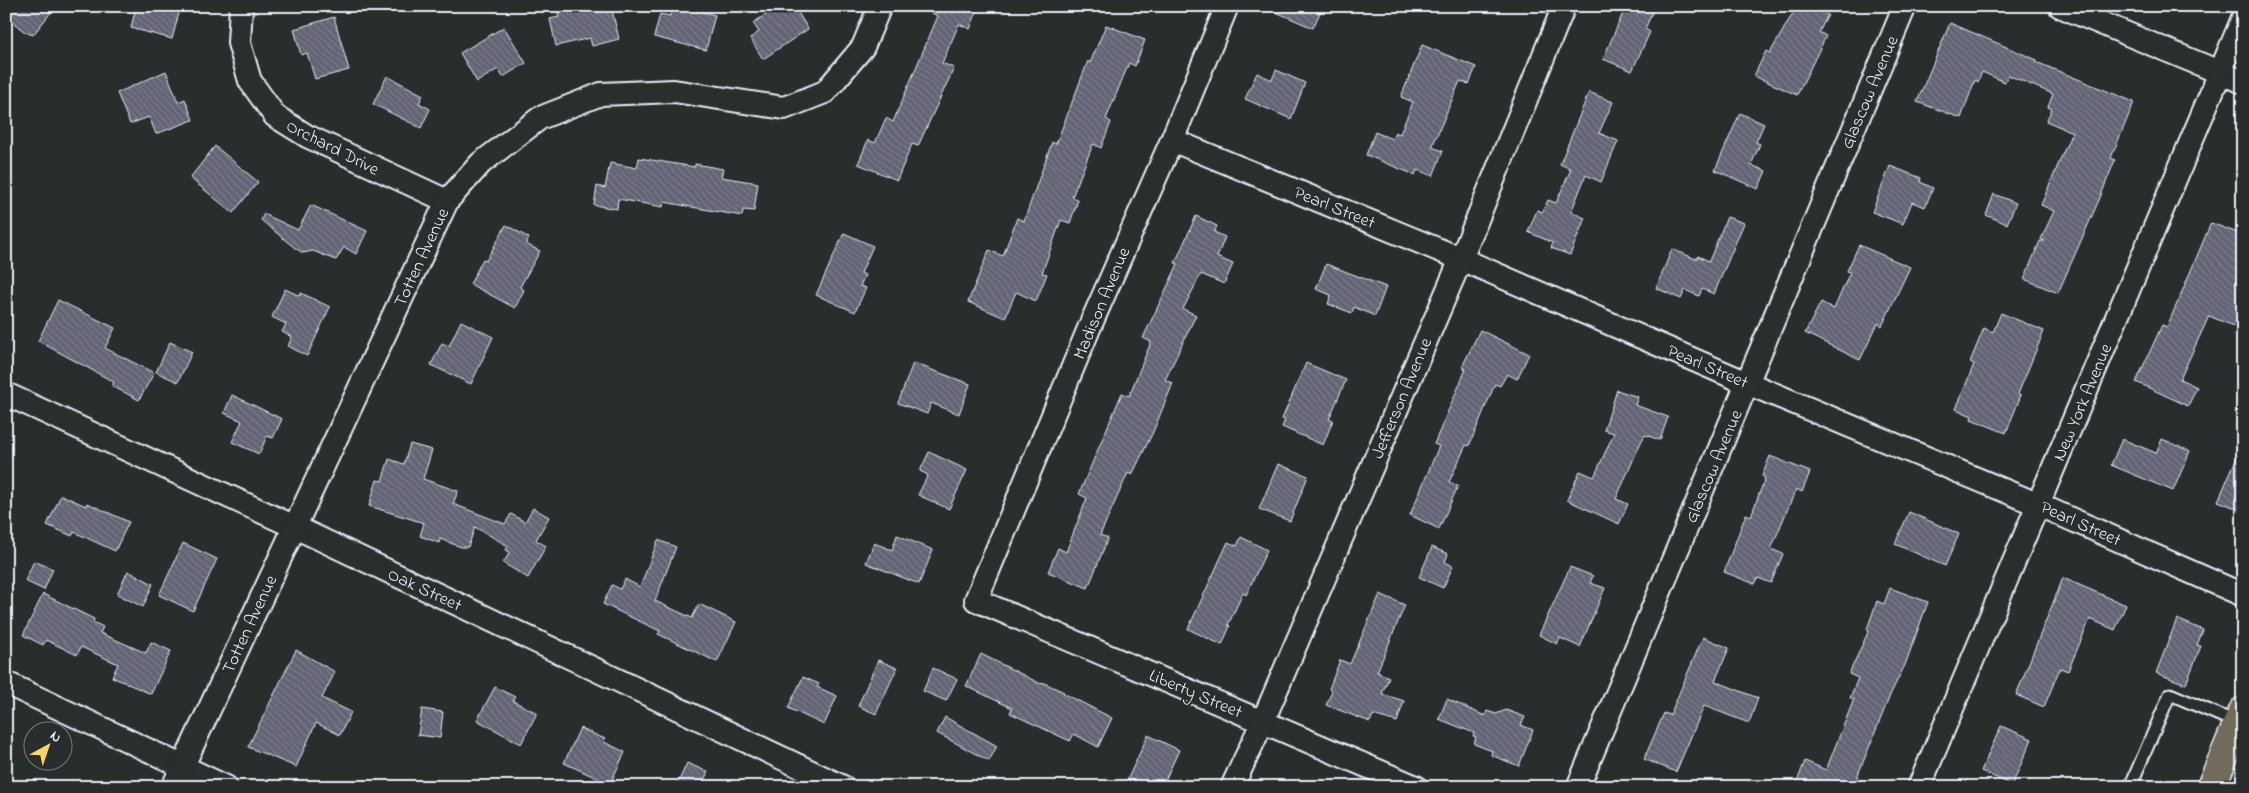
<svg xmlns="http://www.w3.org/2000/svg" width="2249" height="793" viewBox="0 0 2249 793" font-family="'Indie Flower',sans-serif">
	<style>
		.building { fill: url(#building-back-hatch); stroke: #e8f1f8 }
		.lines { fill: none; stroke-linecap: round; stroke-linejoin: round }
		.lane-casing { stroke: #e8f1f8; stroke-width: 15 }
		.street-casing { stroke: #e8f1f8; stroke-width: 26 }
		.primary-casing { stroke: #e8f1f8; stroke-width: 31 }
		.lane { stroke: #2a2d2e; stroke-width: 11 }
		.street { stroke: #2a2d2e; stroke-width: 22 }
		.primary { stroke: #726b5a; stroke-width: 28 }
		.labels { text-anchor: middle; stroke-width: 4; stroke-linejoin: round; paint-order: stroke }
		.street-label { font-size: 18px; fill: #e8f1f8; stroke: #2a2d2e }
	</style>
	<defs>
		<pattern id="building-back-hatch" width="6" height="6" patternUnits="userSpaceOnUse" patternTransform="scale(1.25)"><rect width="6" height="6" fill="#646476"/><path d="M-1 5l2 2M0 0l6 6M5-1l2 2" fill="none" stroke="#7a7b8a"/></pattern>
	</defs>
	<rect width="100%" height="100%" fill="#2a2d2e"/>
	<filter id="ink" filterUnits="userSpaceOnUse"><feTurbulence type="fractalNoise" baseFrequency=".02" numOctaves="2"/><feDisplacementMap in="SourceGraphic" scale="10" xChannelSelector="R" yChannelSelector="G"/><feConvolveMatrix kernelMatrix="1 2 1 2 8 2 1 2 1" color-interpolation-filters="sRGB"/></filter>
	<g filter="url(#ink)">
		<g class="building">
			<path d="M6,6H56L33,35L25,32L6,17Z"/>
			<path d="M136,6H172L171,11L179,13L172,39L131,28Z"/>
			<path d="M556,6H611L619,39L592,46L590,38L556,46L550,19L559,17Z"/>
			<path d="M672,6H681L715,15L706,50L654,37L660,14L670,16Z"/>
			<path d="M779,6H794L808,29L763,59L750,38L759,32L753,23Z"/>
			<path d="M917,6H979L970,29L959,24L942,63L954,68L918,146L912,144L897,180L858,164L868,140L875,143L886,118L893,122L938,16Z"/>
			<path d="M1262,6H1323L1313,28Z"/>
			<path d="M1626,6H1655L1645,29L1650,32L1632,71L1603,59Z"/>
			<path d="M1797,6H1812L1828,15L1819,32L1826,36L1797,95L1754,76L1766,51L1770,53Z"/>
			<path d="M334,17L349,70L315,79L307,53L301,55L294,29Z"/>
			<path d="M1950,23L2037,60L2036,62L2134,102L2111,158L2115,160L2099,200L2058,293L2024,279L2040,241H2045L2041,239L2054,211L2041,205L2072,132L2046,121L2052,109L2048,107L2053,94L2008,75L2005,82L1982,72L1978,82L1975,80L1961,118L1917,102Z"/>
			<path d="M1106,25L1145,40L1135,66L1129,63L1106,119L1111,122L1101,148L1093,144L1072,197L1078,200L1070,223L1061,220L1042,273L1047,274L1036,301L1016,292L1005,318L968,302L989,250L1003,256L1017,218L1024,221L1052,142L1056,144L1088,61L1090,63Z"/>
			<path d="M504,27L526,63L503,77L498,69L477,82L460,53Z"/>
			<path d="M1422,45L1476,67L1469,84L1460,81L1432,147L1443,151L1433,176L1417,170L1415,175L1366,155L1375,132L1392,139L1395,132L1400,134L1413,102L1401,97Z"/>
			<path d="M1276,70L1305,83L1291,119L1245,99L1257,73L1272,80Z"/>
			<path d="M166,71L178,102L185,99L193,120L156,134L149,117L130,124L117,93Z"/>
			<path d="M387,76L423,95L419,103L430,109L421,128L373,104Z"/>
			<path d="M1589,92L1613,102L1599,133L1618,141L1601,182L1586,175L1571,212L1585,218L1570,255L1551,248L1553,243L1528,232L1537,210L1543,212L1548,200L1556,203L1571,169L1560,164Z"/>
			<path d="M1740,113L1764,124L1756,142L1760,144L1751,165L1766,171L1758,189L1715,170Z"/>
			<path d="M215,146L258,182L233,213L190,178Z"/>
			<path d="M639,158L695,167V164L723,169L721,177L758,183L754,211L743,210L742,216L664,202L663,207L618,199L617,209L594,205L597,186L605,188L610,163L637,168Z"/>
			<path d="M1890,166L1921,178L1920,182L1933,188L1925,207L1912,202L1903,224L1872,212Z"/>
			<path d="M1994,194L2016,203L2007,224L1986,215Z"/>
			<path d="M311,205L367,231L356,254L344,247L336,260L313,251L303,253L295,248L261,220L264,214L298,230Z"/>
			<path d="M1196,216L1217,226L1214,232L1225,237L1217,257L1233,264L1224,284L1201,274L1183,309L1196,315L1165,380L1173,383L1153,432L1132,475L1128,473L1100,535L1108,538L1088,588L1048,572L1058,548L1066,552L1087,498L1079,494L1122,393L1129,396L1151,342L1143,338L1178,264L1175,263Z"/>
			<path d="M1727,217L1744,223L1714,294L1702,289L1699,296L1685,290L1681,299L1656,288L1672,249L1696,259L1698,256L1709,261Z"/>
			<path d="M2211,223L2243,235V330L2209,316L2180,379L2197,387L2188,406L2136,382L2162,325L2167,327Z"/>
			<path d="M506,225L529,238L526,244L540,251L520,287L524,290L515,308L470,284L483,259L486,261Z"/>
			<path d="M844,233L873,246L861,273L865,275L860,286L866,288L855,312L816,295Z"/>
			<path d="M1859,245L1910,267L1882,326L1878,323L1860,360L1805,333L1821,302L1834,309L1850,272L1847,271Z"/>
			<path d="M1326,264L1386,287L1375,316L1354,307L1352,313L1328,304L1331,295L1316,289Z"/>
			<path d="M285,289L300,296L301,293L330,307L307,356L288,346L292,337L282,332L286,324L272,317Z"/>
			<path d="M58,300L115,328L105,348L154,373L139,400L112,386L114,382L38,341Z"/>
			<path d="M2001,313L2044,331L2018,394L2021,395L2006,433L1971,419L1972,416L1956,409L1974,364L1970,362L1984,328L1993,332Z"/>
			<path d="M461,321L493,337L471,384L431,365L442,343L449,346Z"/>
			<path d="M1480,330L1529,354L1517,379L1507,374L1500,386L1495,384L1469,446L1466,445L1449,482L1458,486L1439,529L1410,515L1439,446L1434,444L1466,369L1462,367Z"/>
			<path d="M170,342L192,352L178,382L156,372Z"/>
			<path d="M913,363L970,384L959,414L931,403L927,414L898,403Z"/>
			<path d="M1306,363L1346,380L1329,419L1333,420L1323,445L1282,427L1285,420L1282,419Z"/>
			<path d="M1617,390L1638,397L1635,405L1668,417L1660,440L1645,435L1641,442L1616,499L1628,504L1619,524L1567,500L1580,471L1594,477L1614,433L1604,430Z"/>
			<path d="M232,395L282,419L273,438L267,436L259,454L232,442L242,421L224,413Z"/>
			<path d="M2122,439L2156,453L2162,439L2190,451L2173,491L2111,465Z"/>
			<path d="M2243,443V511L2218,501Z"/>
			<path d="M410,444L432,450L423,479L458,491L453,504L505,524L511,514L525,522L533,508L549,517L536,540L546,546L528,578L503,563L510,552L506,550L508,546L475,527L468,547H461L440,539L439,543L420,536L424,523L369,506L377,480L382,481L389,459L404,464Z"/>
			<path d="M929,452L967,470L949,509L918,495L928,475L920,471Z"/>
			<path d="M1770,456L1810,472L1802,492L1796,489L1771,549L1783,554L1771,583L1758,578L1755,584L1724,572L1746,514L1751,516L1765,478L1762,476Z"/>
			<path d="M1278,464L1308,476L1290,521L1259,509Z"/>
			<path d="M61,495L86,506L87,503L129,522L115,551L74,532L72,536L47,525Z"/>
			<path d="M1909,512L1959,534L1945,566L1895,544Z"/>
			<path d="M897,535L933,550L919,584L866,563L874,543L892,550Z"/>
			<path d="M1241,537L1267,550L1246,595L1243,593L1228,625L1230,626L1222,645L1188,629L1228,542L1237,546Z"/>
			<path d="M658,540L676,547L655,601L692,618L699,604L736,622L717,662L658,634L660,631L603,604L612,585L620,589L625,579L640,587Z"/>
			<path d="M183,543L217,559L193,611L159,595Z"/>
			<path d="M1432,547L1448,554L1445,562L1453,566L1443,588L1419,577Z"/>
			<path d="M34,561L53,569L44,590L25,581Z"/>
			<path d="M1570,567L1593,576L1590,583L1605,588L1580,647L1560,638L1557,644L1539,635Z"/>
			<path d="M128,571L153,584L143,607L117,594Z"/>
			<path d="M2063,578L2126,605L2115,630L2090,619L2068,671L2060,668L2044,707L2016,695Z"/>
			<path d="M1890,588L1928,602L1905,665L1891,693L1855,782L1866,787H1795L1805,761L1826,770L1854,699L1850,698L1858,678L1849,674L1869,630L1867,629L1877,601L1884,604Z"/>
			<path d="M43,594L94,619L93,622L103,627L100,633L146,653L151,642L171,651L151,694L112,677L118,664L81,647L77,655L46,640L43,645L23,635Z"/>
			<path d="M1380,594L1405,605L1377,672L1389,677L1382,694L1404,701L1397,722L1373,715L1370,722L1326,705L1332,691L1329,689L1340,660L1350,664Z"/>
			<path d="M2177,619L2203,630L2197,645L2201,646L2186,684L2156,673Z"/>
			<path d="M1703,637L1729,648L1715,681L1758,698L1749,723L1704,706L1676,772L1644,759L1664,713L1670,715Z"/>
			<path d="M296,650L335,672L322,698L351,712L340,735L316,723L296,767L248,747Z"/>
			<path d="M981,654L1041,684L1042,682L1064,692L1063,693L1112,718L1098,747L1074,734L1070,741L1010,713L1012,708L966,686Z"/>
			<path d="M878,660L897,668L876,714L858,706Z"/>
			<path d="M933,668L957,679L946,701L923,691Z"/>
			<path d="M803,677L819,684L817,687L837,696L824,725L788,708Z"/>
			<path d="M495,687L515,697L513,701L537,713L521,744L477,720Z"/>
			<path d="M1447,699L1485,716L1487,711L1496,714L1506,710L1525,717L1521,725L1533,730L1519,766L1491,755L1492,751L1474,744L1476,737L1473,736L1474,733L1439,719Z"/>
			<path d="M422,709L443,712L440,738L418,735Z"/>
			<path d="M945,717L997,746L989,761L937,733Z"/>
			<path d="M2001,726L2032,739L2012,785L1981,771Z"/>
			<path d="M580,728L605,739L604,742L625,752L610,784L564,763Z"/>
			<path d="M1148,735L1179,750L1162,787H1124Z"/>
			<path d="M687,763L708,772L701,787H676Z"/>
		</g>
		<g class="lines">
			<defs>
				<path id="lane" d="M2130,787L2170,694L2238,723"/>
				<g id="street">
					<path d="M241,6L239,43L250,81L275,116L307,136L447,201"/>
					<path d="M1227,6L1172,140L1090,326L976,600L1416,787"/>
					<path d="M2060,6L2243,82"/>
					<path d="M1172,140L1461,259L1747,383L2039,505L2243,595"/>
					<path d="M6,394L295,527L843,787"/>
					<path d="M6,683L226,787"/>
					<path d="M173,787L447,201L481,163L540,118L601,94L674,91L784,108L825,92L863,47L880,6"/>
					<path d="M1232,787L1263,721L1461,259L1564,6"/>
					<path d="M1578,787L1905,6"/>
					<path d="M1919,787L2243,18"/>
				</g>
				<path id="primary" d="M2211,787L2243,711"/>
			</defs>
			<use href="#lane" class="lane-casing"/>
			<use href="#street" class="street-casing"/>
			<use href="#primary" class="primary-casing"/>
			<use href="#lane" class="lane"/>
			<use href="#street" class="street"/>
			<use href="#primary" class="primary"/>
		</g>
	</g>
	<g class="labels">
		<g class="street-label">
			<text transform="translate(1869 92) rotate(-67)" y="6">Glascow Avenue</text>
			<text transform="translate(333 147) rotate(27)" y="6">Orchard Drive</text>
			<text transform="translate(1335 207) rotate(22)" y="6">Pearl Street</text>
			<text transform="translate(421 257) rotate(-65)" y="6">Totten Avenue</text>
			<text transform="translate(1101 303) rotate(-67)" y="6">Madison Avenue</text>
			<text transform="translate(1708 366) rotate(23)" y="6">Pearl Street</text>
			<text transform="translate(1401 398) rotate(-67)" y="6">Jefferson Avenue</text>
			<text transform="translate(2082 402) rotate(-67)" y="6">New York Avenue</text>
			<text transform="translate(1713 466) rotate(-67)" y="6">Glascow Avenue</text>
			<text transform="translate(2081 523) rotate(24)" y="6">Pearl Street</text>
			<text transform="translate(425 589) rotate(25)" y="6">Oak Street</text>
			<text transform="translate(249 624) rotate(-65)" y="6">Totten Avenue</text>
			<text transform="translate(1196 693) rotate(23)" y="6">Liberty Street</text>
		</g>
	</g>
	<rect width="2249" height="793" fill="none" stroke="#2a2d2e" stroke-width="25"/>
	<rect x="12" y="12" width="2224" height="768" fill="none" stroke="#e8f1f8" stroke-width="2" filter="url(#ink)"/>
	<g transform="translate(48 746) rotate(40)"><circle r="24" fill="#2a2d2e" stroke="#767b7f"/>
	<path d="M0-4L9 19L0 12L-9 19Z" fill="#ffd166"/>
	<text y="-8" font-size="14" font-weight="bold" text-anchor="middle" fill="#e8f1f8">N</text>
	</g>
</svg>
